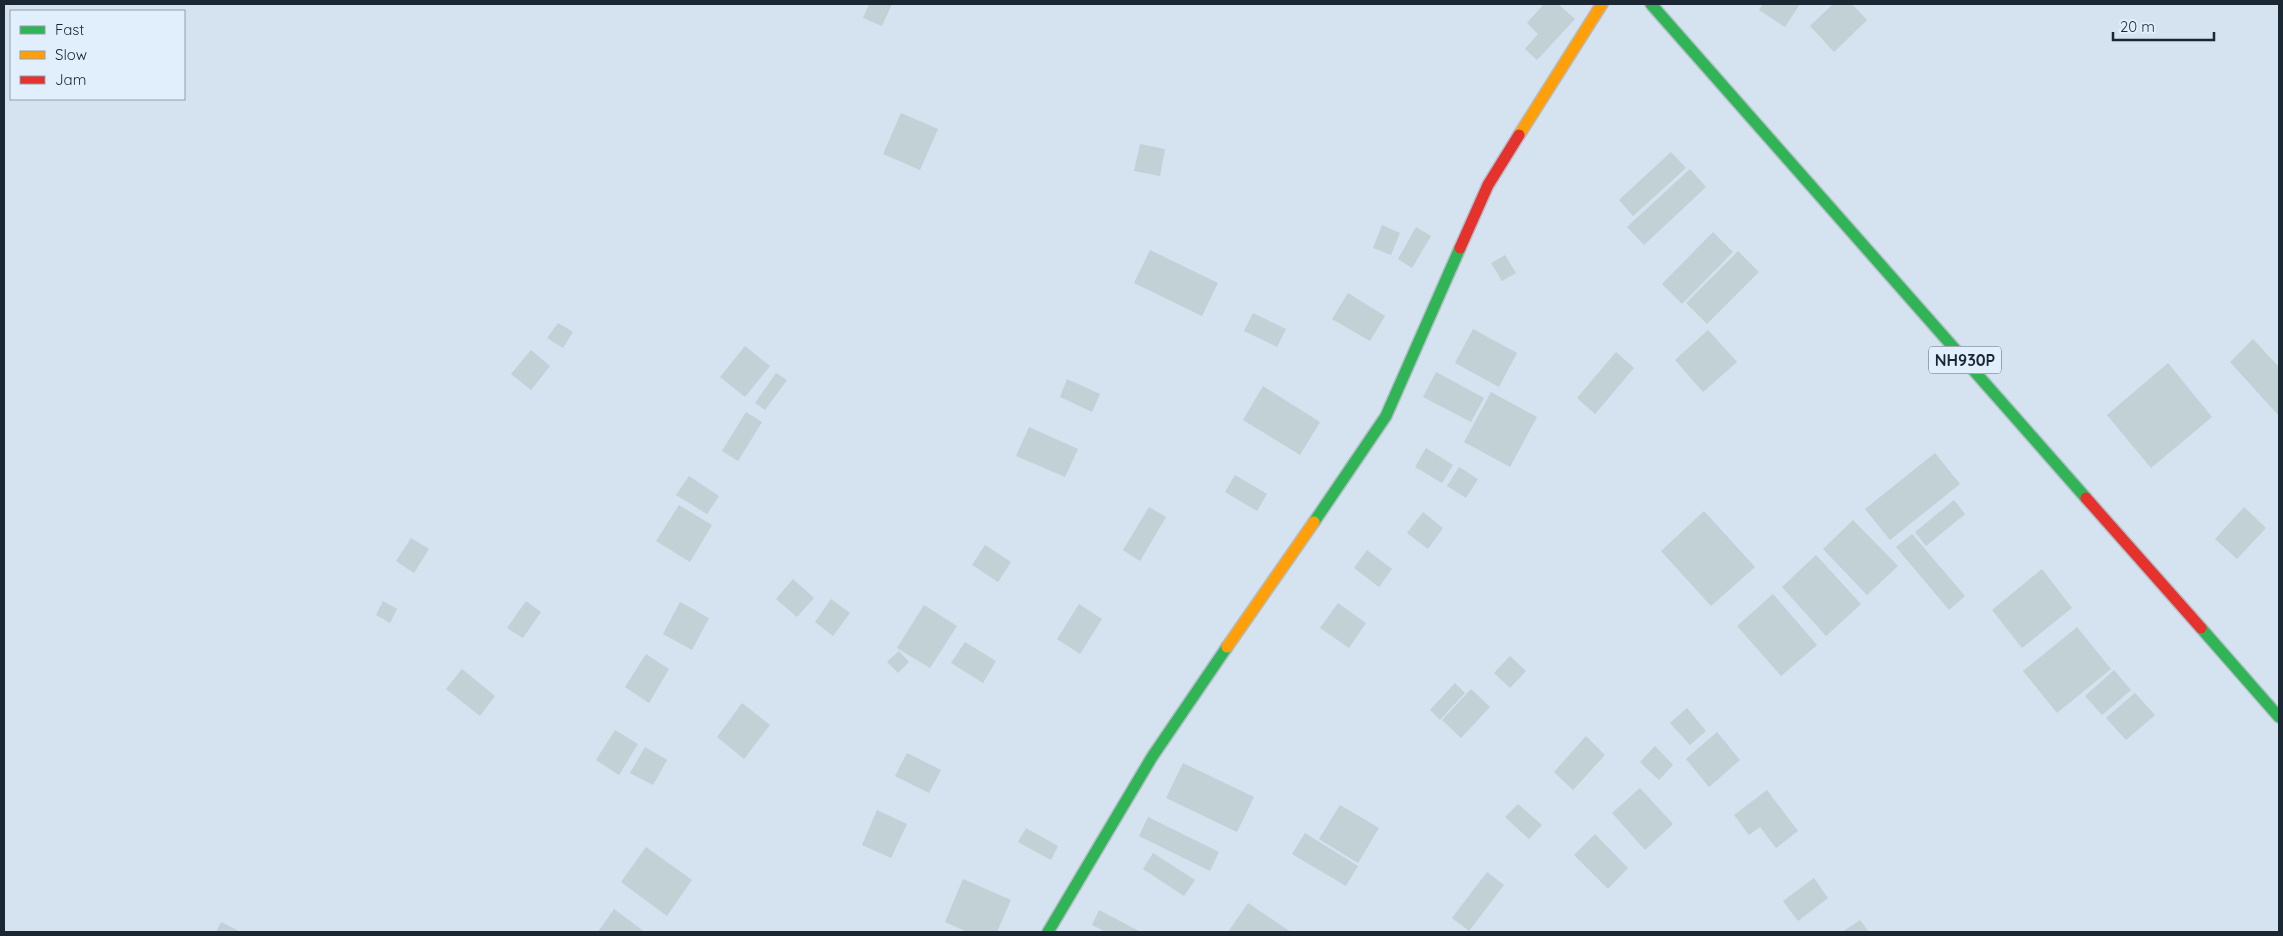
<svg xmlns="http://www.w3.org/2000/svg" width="2283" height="936" viewBox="0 0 2283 936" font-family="Quicksand,sans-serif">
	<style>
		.building { fill: #c1d1d6 }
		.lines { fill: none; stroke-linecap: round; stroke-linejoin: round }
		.fast-casing { stroke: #b2beca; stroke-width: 14 }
		.slow-casing { stroke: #b2beca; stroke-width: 14 }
		.jam-casing { stroke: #b2beca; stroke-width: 14 }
		.fast { stroke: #30b455; stroke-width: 11 }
		.slow { stroke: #ff9f0a; stroke-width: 11 }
		.jam { stroke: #e5322d; stroke-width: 11 }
		.labels { text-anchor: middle; stroke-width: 4.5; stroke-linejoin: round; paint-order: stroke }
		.shield { fill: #e1eefb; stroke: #56636f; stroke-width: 1 }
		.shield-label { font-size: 16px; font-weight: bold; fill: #1b2733 }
	</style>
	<rect width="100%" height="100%" fill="#d5e2f0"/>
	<g class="building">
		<path d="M869,4H892L882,26L863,18Z"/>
		<path d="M1544,4H1558L1575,19L1537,60L1525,49L1538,34L1527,23Z"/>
		<path d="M1763,4H1800L1785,27L1759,10Z"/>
		<path d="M1833,4H1852L1867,20L1834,52L1810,26Z"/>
		<path d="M901,113L938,129L920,170L883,154Z"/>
		<path d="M1140,144L1165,149L1160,176L1134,171Z"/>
		<path d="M1671,152L1686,168L1633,216L1619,200Z"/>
		<path d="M1690,169L1706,187L1644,245L1627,227Z"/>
		<path d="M1382,225L1400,233L1391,255L1373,248Z"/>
		<path d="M1416,227L1431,236L1412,268L1398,259Z"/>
		<path d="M1713,232L1733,252L1682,304L1662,284Z"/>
		<path d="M1150,250L1218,283L1202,316L1134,283Z"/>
		<path d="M1738,251L1759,272L1707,324L1686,303Z"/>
		<path d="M1505,255L1516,273L1502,281L1491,263Z"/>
		<path d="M1348,293L1385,316L1370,341L1332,319Z"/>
		<path d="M1253,313L1286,329L1277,347L1244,331Z"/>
		<path d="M558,323L573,332L563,348L547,338Z"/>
		<path d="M1473,329L1517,353L1499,387L1455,363Z"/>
		<path d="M1708,330L1737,362L1703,392L1675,360Z"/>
		<path d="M2253,339L2279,367V416L2230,362Z"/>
		<path d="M745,346L770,366L745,397L720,377Z"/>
		<path d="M531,350L550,366L531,390L511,374Z"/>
		<path d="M1616,352L1634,368L1595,414L1577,398Z"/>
		<path d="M2168,363L2212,417L2151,468L2107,415Z"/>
		<path d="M1436,372L1484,398L1471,422L1423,397Z"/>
		<path d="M776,373L787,380L765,410L755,403Z"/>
		<path d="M1067,379L1100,394L1092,412L1060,397Z"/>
		<path d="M1263,386L1320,422L1300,455L1243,420Z"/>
		<path d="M1491,392L1537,417L1510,467L1464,442Z"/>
		<path d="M746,412L762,422L738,461L722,451Z"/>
		<path d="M1029,427L1078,449L1065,477L1016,456Z"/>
		<path d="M1426,448L1453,465L1442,483L1415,467Z"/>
		<path d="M1935,453L1960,484L1890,540L1865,509Z"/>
		<path d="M1459,467L1478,479L1466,498L1447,486Z"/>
		<path d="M1235,475L1267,494L1257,511L1225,492Z"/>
		<path d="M689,476L719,496L707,514L676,495Z"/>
		<path d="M1954,500L1965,514L1926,546L1915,532Z"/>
		<path d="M679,505L712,525L690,562L656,541Z"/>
		<path d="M1149,507L1166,517L1140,561L1123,550Z"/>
		<path d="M2244,507L2266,528L2237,559L2215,539Z"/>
		<path d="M1704,511L1755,567L1711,606L1661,551Z"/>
		<path d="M1423,512L1443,528L1428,549L1407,533Z"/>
		<path d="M1853,520L1898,566L1867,595L1823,549Z"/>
		<path d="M1912,534L1965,596L1949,610L1896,547Z"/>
		<path d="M411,538L429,549L414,573L396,561Z"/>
		<path d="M985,545L1011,562L998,582L972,565Z"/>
		<path d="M1367,550L1392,569L1379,587L1354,568Z"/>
		<path d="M1816,555L1861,604L1826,636L1782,587Z"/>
		<path d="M2042,569L2072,608L2022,648L1992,610Z"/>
		<path d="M793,579L814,598L797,617L776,599Z"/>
		<path d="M1773,594L1817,645L1781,676L1737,626Z"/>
		<path d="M831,599L850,613L833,636L815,622Z"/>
		<path d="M383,601L397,609L390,623L376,615Z"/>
		<path d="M526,601L541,612L523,638L507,628Z"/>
		<path d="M680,602L709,618L692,650L663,634Z"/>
		<path d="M1338,603L1366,623L1349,648L1320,628Z"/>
		<path d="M1079,604L1102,619L1080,654L1057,639Z"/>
		<path d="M924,605L957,626L930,668L897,648Z"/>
		<path d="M2077,627L2111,669L2057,713L2023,671Z"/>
		<path d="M965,642L996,661L983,683L951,663Z"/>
		<path d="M899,651L909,662L898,673L887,662Z"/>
		<path d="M646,654L669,669L649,703L625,687Z"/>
		<path d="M1510,656L1526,671L1510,688L1494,673Z"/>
		<path d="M462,669L495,696L480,716L446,689Z"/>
		<path d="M2114,670L2131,690L2102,715L2085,696Z"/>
		<path d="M1455,683L1465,693L1440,720L1430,710Z"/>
		<path d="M1471,689L1490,707L1461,738L1442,720Z"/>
		<path d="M2135,693L2155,715L2126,740L2106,718Z"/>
		<path d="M742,703L770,725L744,759L717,737Z"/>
		<path d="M1687,708L1706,731L1690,745L1670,723Z"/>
		<path d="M615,730L638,744L619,775L596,760Z"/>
		<path d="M1717,732L1740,760L1709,787L1686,759Z"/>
		<path d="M1586,736L1605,755L1573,790L1554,772Z"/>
		<path d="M1655,746L1673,765L1659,780L1640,762Z"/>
		<path d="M645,747L667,760L653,785L630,773Z"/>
		<path d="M907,753L941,770L929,793L895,776Z"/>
		<path d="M1183,763L1254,797L1237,832L1166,798Z"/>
		<path d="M1640,788L1673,824L1645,850L1612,813Z"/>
		<path d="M1767,790L1798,831L1776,848L1760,827L1749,835L1734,815Z"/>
		<path d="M1518,804L1542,825L1529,839L1505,817Z"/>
		<path d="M1340,805L1379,828L1358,863L1319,839Z"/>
		<path d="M877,810L907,824L891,858L862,845Z"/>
		<path d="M1148,817L1219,852L1210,871L1139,836Z"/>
		<path d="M1026,828L1058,846L1051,860L1018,842Z"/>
		<path d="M1305,833L1358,866L1346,886L1292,854Z"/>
		<path d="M1595,834L1628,868L1608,889L1574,855Z"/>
		<path d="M646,847L692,880L667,916L621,882Z"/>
		<path d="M1153,853L1195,880L1184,896L1143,869Z"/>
		<path d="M1487,872L1504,885L1469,931L1452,918Z"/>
		<path d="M1814,878L1828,898L1798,921L1783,901Z"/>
		<path d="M963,879L1011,900L997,932H967L945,922Z"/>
		<path d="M1248,903L1291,932H1228Z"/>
		<path d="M614,909L645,932H598Z"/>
		<path d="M1099,910L1139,931L1138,932H1106L1092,925Z"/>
		<path d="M1860,920L1869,932H1842Z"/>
		<path d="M221,922L241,932H216Z"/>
	</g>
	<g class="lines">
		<defs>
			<g id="fast">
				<path d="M1651,4L2086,498"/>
				<path d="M1314,522L1386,416L1460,248"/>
				<path d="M2201,628L2279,717"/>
				<path d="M1048,932L1152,757L1227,647"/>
			</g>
			<g id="slow">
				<path d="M1519,135L1602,4"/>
				<path d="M1227,647L1314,522"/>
			</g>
			<g id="jam">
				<path d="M1460,248L1488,185L1519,135"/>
				<path d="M2086,498L2201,628"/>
			</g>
		</defs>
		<use href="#fast" class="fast-casing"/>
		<use href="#slow" class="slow-casing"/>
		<use href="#jam" class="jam-casing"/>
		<use href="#fast" class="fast"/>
		<use href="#slow" class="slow"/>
		<use href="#jam" class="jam"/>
	</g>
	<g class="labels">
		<rect class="shield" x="1929" y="346.5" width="72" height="27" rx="4"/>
		<g class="shield-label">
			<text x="1965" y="366">NH930P</text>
		</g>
	</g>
	<rect width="2283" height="936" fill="none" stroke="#1b2733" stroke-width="10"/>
	<rect x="10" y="10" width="175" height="90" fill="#e1eefb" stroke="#929eab"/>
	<rect x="20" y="26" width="25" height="8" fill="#30b455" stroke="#929eab"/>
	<text x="55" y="35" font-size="15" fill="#1b2733">Fast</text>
	<rect x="20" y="51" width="25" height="8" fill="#ff9f0a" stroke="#929eab"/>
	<text x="55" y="60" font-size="15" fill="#1b2733">Slow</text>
	<rect x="20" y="76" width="25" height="8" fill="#e5322d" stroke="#929eab"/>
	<text x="55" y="85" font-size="15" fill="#1b2733">Jam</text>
	<path d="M2113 32v8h101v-8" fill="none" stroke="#1b2733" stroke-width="2.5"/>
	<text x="2120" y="32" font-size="15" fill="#1b2733" stroke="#e1eefb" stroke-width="4" paint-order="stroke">20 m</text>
</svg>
